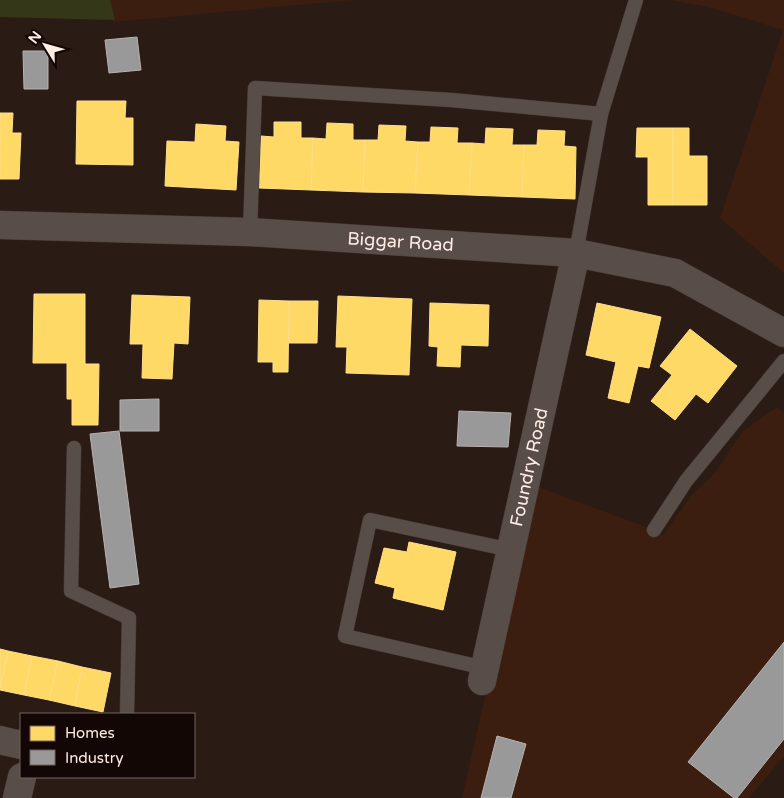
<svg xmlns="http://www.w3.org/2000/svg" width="784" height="798" viewBox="0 0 784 798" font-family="'Varela Round',sans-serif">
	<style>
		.built { fill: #3b1e0f }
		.green { fill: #343818 }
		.homes { fill: #ffd966; stroke: #ffdf8c }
		.industry { fill: #999; stroke: #b8b2b0 }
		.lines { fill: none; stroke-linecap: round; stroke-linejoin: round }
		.lane-casing { stroke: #453934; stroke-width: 15 }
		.street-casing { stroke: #453934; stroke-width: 29 }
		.secondary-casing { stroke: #453934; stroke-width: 29 }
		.lane { stroke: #594d48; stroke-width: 14 }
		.street { stroke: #594d48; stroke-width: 28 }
		.secondary { stroke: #594d48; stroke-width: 28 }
		.labels { text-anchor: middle; stroke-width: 5; stroke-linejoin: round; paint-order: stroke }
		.street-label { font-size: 18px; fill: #ffece4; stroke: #120704 }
	</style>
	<rect width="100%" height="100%" fill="#2a1c14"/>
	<g class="built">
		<path d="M108,0H353L113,22Z"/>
		<path d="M670,0H784V273L720,218L783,30L709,7Z"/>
		<path d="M777,407L784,413V756L749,798H462L533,485L654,530L663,535L691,496L714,474L743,431Z"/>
	</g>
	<path class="green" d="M0,0H110L115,20L0,17Z"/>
	<g class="homes">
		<path d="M77,101H126L125,118H133V165L76,164Z"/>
		<path d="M0,113H13L12,133H21L19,179H0Z"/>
		<path d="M274,122H301V138H313L311,190L259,188L261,136L274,137Z"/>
		<path d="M327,123L353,124V140H365L363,192L311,190L313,138L326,139Z"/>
		<path d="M196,124L226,126L225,141L239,142L236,190L165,186L167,141L195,142Z"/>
		<path d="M379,125L406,126L405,141L418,142L415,193L363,192L365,140H378Z"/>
		<path d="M431,127L458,128L457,143H472L469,195L415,193L418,142H430Z"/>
		<path d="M486,128L513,129L512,145H524L522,197L469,195L472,143L485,144Z"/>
		<path d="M637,128H673V205H648V157H636Z"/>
		<path d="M673,128H689V156H707V205H673Z"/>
		<path d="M538,130L565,131L564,146L576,147L575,199L522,197L524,145H537Z"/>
		<path d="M34,294H85V364H99L98,425H72V399H67V363H33Z"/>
		<path d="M132,295L190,297L188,344L174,343L172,379L142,378L143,344H130Z"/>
		<path d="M338,296L412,299L409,375L346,373L347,347H336Z"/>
		<path d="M259,300L289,301L288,372H273V362H258Z"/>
		<path d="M289,301H318L317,343H289Z"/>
		<path d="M430,303L489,305L488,346L461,345L460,367L437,366L438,347L429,346Z"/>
		<path d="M597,303L661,317L649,368L638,366L629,403L608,398L616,362L586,355Z"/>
		<path d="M690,329L737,366L708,403L696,394L675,420L651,401L672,375L660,366Z"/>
		<path d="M409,542L456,552L443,610L393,598L395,588L375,583L384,548L407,552Z"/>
		<path d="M0,649L8,651L0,689Z"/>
		<path d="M8,651L32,656L24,695L0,690Z"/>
		<path d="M32,656L58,661L49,700L24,695Z"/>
		<path d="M58,661L82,667L75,706L49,700Z"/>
		<path d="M82,667L111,673L103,712L75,706Z"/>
	</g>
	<g class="industry">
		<path d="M137,37L141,70L109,73L105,40Z"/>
		<path d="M23,51H48V89H24Z"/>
		<path d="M159,399V431H120V400Z"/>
		<path d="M459,411L511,413L508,447L457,446Z"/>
		<path d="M119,431L139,584L110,588L90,434Z"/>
		<path d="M784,642V739L737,798H734L688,762Z"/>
		<path d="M497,736L526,744L511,798H481Z"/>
	</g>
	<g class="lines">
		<defs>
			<g id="lane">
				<path d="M250,232L255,88L451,100L601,114L636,0"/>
				<path d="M576,253L601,114"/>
				<path d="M74,448L71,591L129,618L127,714"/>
				<path d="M654,530L686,481L784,361"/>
				<path d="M485,668L345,636L370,520L511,550"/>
			</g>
			<g id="street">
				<path id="s1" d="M482,681L576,253"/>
				<path d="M0,740L21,745"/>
				<path d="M17,798L22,777"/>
			</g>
			<g id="secondary">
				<path id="s2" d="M0,225L250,232L576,253L675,273L784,333"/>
			</g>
		</defs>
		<use href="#lane" class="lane-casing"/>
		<use href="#street" class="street-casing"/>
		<use href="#secondary" class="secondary-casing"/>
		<use href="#lane" class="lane"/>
		<use href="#street" class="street"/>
		<use href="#secondary" class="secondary"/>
	</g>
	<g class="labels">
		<g class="street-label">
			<text dy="6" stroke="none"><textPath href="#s2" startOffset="401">Biggar Road</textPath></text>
			<text dy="6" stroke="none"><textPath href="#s1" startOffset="219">Foundry Road</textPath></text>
		</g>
	</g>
	<rect x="20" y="713" width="175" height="65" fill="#120704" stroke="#71635e"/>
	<rect x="30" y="726" width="25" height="15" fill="#ffd966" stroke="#71635e"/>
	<text x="65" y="738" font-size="15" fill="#ffece4">Homes</text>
	<rect x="30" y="750" width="25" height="15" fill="#999999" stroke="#71635e"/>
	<text x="65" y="763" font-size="15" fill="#ffece4">Industry</text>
	<g transform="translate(45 45) rotate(307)" stroke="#120704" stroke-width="4" paint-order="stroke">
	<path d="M0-4L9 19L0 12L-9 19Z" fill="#ffece4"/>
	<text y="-8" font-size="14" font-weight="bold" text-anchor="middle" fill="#ffece4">N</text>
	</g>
</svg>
